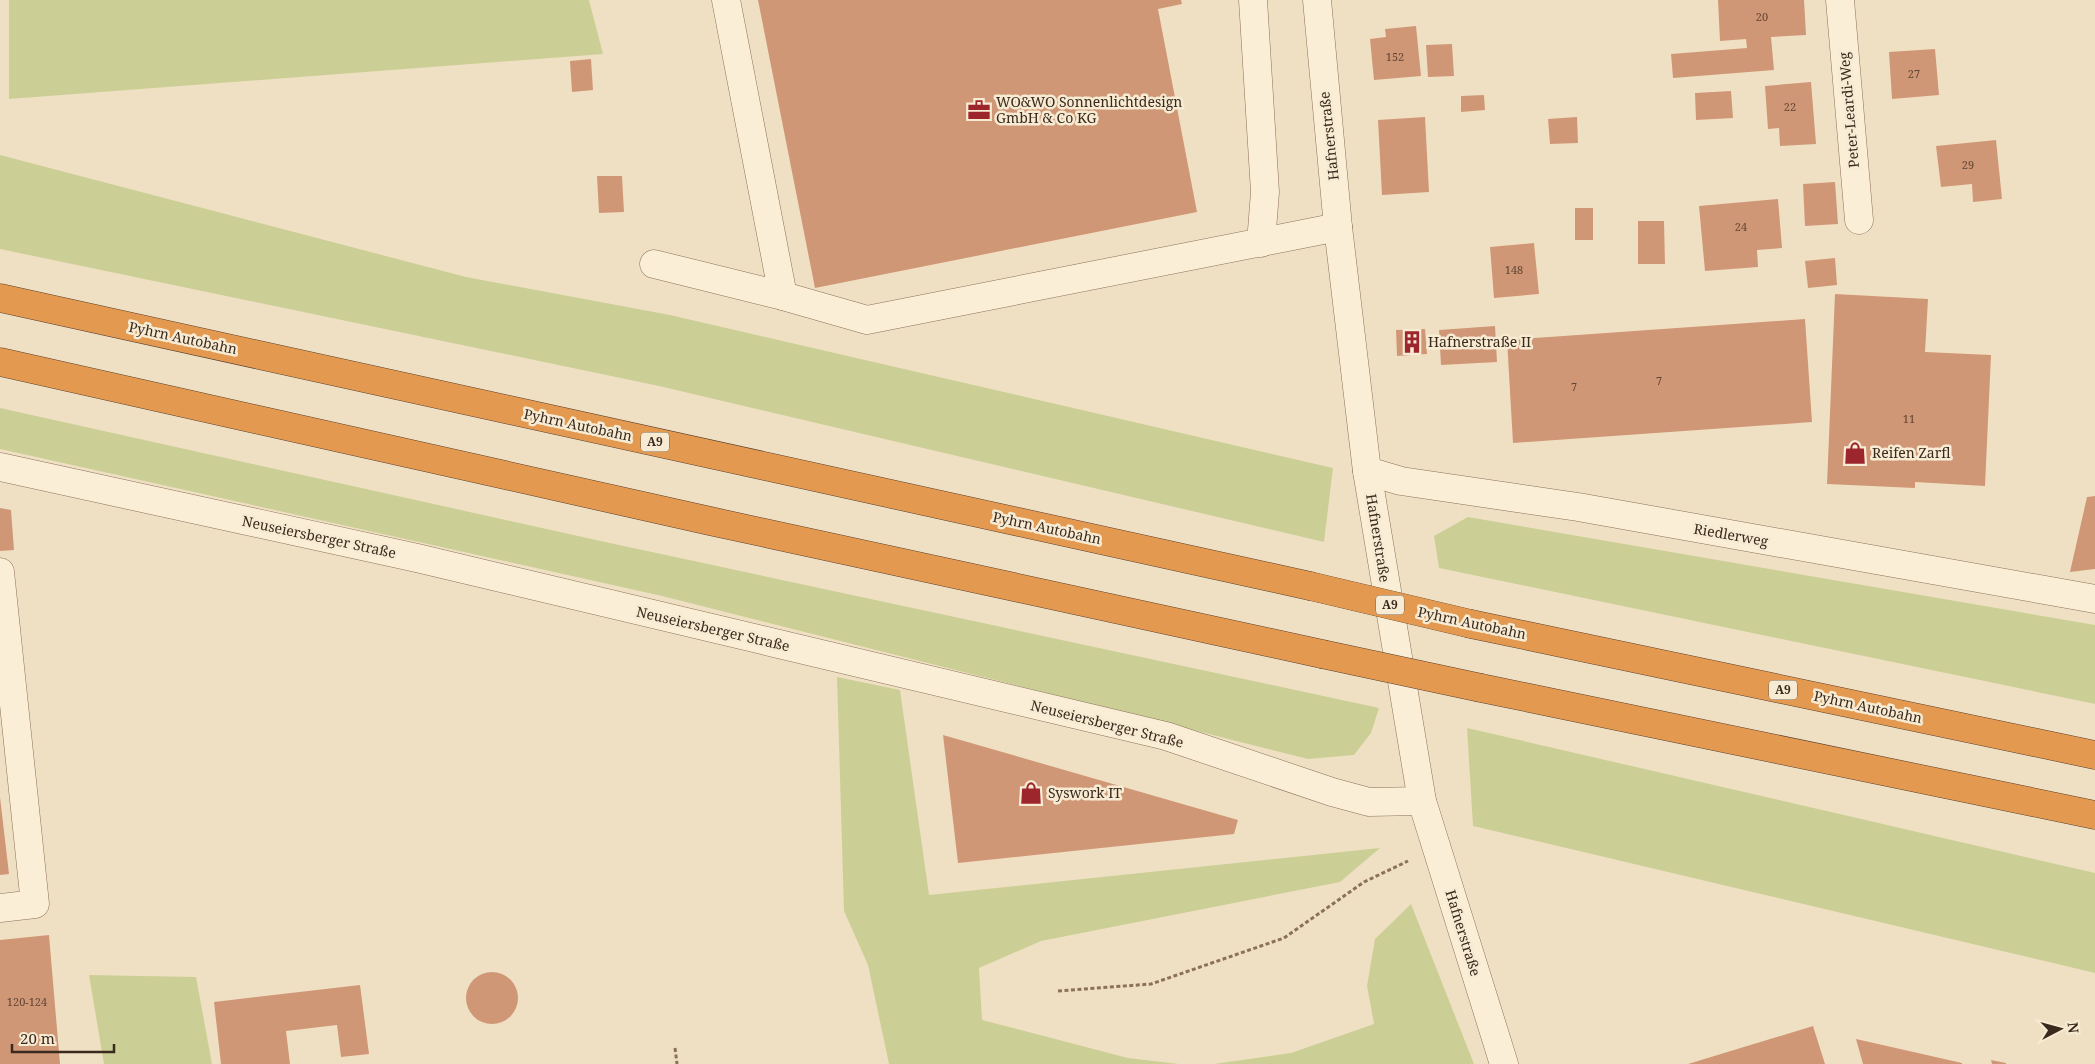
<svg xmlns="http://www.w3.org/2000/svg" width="2095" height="1064" viewBox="0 0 2095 1064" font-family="'Noto Serif',serif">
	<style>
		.green { fill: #cbcf96 }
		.building { fill: #d09777 }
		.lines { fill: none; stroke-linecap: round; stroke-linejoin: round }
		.minor-casing { stroke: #8b7159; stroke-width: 29 }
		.highway-casing { stroke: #593f2d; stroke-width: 29 }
		.path { stroke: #8b7159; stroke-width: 3; stroke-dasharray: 4 2.5; stroke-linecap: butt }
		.minor { stroke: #faeed6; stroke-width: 28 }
		.highway { stroke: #e39a50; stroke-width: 28 }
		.highway-bridge-casing { stroke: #593f2d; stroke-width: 29; stroke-linecap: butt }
		.highway-bridge { stroke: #e39a50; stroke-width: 28 }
		.labels { text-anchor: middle; stroke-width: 5; stroke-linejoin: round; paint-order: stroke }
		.number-label { font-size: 11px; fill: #604534 }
		.shield { fill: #f7ebd3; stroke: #736454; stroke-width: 1 }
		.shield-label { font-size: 12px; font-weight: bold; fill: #3a2a1d }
		.poi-label { font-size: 14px; fill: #3a2a1d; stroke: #f7ebd3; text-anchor: start }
		.street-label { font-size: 14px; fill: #3a2a1d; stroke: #f7ebd3 }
	</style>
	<rect width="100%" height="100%" fill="#f0e0c3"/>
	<g class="green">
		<path d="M9,0H589L603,54L9,99Z"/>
		<path d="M0,155L466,277L670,315L1333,468L1324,542L659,386L0,249Z"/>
		<path d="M0,408L619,545L1379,708L1371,733L1354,755L1308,759L662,596L0,449Z"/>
		<path d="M1468,517L2095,625V704L1439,568L1434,536Z"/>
		<path d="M837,677L900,690L929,895L1380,848L1340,882L1041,941L979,968L982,1020L1128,1058L1179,1064H889L868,965L844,911Z"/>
		<path d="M1467,728L2095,873V973L1473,826Z"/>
		<path d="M1411,904L1474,1064H1214L1291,1053L1374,1024L1367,986L1375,939Z"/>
		<path d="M89,975L196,977L212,1064H104Z"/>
	</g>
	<g class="building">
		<path d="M758,0H1181L1182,4L1158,9L1197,212L815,288Z"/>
		<path d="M1718,0H1804L1806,35L1771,37L1774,70L1673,78L1671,54L1747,48L1746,39L1720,41Z"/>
		<path d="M1416,26L1421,76L1374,80L1370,39L1386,37L1385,29Z"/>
		<path d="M1452,44L1454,76L1428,77L1426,45Z"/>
		<path d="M1935,49L1939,95L1892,99L1889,52Z"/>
		<path d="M591,59L593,90L572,92L570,61Z"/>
		<path d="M1811,82L1816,144L1780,146L1779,128L1768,129L1765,86Z"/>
		<path d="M1731,91L1733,118L1696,120L1695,93Z"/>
		<path d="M1484,95L1485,110L1461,112V96Z"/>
		<path d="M1425,117L1429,192L1382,195L1378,120Z"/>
		<path d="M1577,117L1578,143L1550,144L1548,119Z"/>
		<path d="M1996,140L2002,199L1973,202L1972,184L1941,187L1936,146Z"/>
		<path d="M597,176H622L624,212L599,213Z"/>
		<path d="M1835,182L1838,224L1805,226L1803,184Z"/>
		<path d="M1778,199L1782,248L1757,250L1758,267L1705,271L1699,206Z"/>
		<rect x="1575" y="208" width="18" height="32"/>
		<path d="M1638,221H1664L1665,264H1638Z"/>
		<path d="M1534,243L1539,294L1494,298L1490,247Z"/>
		<path d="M1835,258L1837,285L1808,288L1805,261Z"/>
		<path d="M1835,294L1928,299L1925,352L1991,355L1985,486L1915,482V488L1827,484Z"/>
		<path d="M1805,319L1812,422L1513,443L1507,340Z"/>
		<path d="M1495,326L1497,362L1441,365L1439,330Z"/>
		<path d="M1425,329L1427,354L1397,356L1396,330Z"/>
		<path d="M2095,496V569L2070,572L2087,497Z"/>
		<path d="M0,508L11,510L14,550L0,551Z"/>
		<path d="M943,735L1238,820L1234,834L958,863Z"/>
		<path d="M0,797L9,874L0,875Z"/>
		<path d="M49,935L60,1064H0V940Z"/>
		<circle cx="492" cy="998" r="26"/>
		<path d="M360,985L369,1054L341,1057L337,1025L286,1031L290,1064H221L214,1002Z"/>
		<path d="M1813,1026L1825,1064H1688Z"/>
		<path d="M1856,1039L1962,1063V1064H1863Z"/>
		<path d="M1991,1060L2006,1063V1064H1992Z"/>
	</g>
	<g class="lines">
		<defs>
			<g id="minor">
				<path d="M726,0L783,296"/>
				<path d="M1253,0L1265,192L1261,243"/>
				<path d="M1317,0L1338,227L1367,471L1422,801L1504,1064"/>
				<path d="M1840,0L1859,220"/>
				<path d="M654,264L783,296L867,320L1338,227"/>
				<path d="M0,467L417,558L1166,736L1332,792L1369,802L1422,801"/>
				<path d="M1367,471L1401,481L1578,507L2095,599"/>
				<path d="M0,572L35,904L0,908"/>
			</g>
			<g id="highway">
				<path d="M0,298L1310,586"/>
				<path d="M0,362L710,521L1322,654"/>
				<path d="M1471,624L2095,755"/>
				<path d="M1481,688L2095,815"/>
			</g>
		</defs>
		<use href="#minor" class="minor-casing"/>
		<use href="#highway" class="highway-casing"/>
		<g class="path">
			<path d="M1058,991L1151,984L1284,938L1364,882L1408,861"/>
			<path d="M675,1048L677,1064"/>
		</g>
		<use href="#minor" class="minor"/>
		<use href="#highway" class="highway"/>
		<defs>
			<g id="highway-bridge">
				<path d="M1310,586L1471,624"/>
				<path d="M1322,654L1481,688"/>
			</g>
		</defs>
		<use href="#highway-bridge" class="highway-bridge-casing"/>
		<use href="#highway-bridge" class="highway-bridge"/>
	</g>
	<defs>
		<symbol id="office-bare" viewBox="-9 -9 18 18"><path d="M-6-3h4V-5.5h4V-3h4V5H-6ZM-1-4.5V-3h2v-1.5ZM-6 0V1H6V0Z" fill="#9d262d" stroke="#f7ebd3" stroke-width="2.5" paint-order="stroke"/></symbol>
		<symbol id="building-bare" viewBox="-9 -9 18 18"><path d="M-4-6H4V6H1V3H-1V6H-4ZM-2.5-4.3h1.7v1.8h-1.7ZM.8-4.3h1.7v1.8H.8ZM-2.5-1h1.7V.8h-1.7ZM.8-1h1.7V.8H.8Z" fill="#9d262d" stroke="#f7ebd3" stroke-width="2.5" paint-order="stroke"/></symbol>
		<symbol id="shop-bare" viewBox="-9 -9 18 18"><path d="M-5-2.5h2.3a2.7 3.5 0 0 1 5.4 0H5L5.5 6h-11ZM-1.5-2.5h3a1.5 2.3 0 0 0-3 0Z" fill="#9d262d" stroke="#f7ebd3" stroke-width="2.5" paint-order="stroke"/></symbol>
	</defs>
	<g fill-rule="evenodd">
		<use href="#office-bare" x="963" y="94" width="32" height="32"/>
		<use href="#building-bare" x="1396" y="326" width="32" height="32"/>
		<use href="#shop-bare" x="1839" y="437" width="32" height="32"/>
		<use href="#shop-bare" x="1015" y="777" width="32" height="32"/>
	</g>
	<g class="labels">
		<g class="number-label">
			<text x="1762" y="21">20</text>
			<text x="1395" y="61">152</text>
			<text x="1914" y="78">27</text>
			<text x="1790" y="111">22</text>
			<text x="1968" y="169">29</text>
			<text x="1741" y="231">24</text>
			<text x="1514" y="274">148</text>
			<text x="1659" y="385">7</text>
			<text x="1574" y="391">7</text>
			<text x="1909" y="423">11</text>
			<text x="27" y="1006">120-124</text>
		</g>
		<g class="shield">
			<rect x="641" y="432.5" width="28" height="19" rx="4"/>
			<rect x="1376" y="595.5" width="28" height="19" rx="4"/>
			<rect x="1769" y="680.5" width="28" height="19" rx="4"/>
		</g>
		<g class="shield-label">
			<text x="655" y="446">A9</text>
			<text x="1390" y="609">A9</text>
			<text x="1783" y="694">A9</text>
		</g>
		<g class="poi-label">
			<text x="996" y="107">WO&amp;WO Sonnenlichtdesign<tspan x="996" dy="16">GmbH &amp; Co KG</tspan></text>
			<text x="1428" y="347">Hafnerstraße II</text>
			<text x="1872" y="458">Reifen Zarfl</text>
			<text x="1048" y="798">Syswork IT</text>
		</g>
		<g class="street-label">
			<text transform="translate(1849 110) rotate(-95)" y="5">Peter-Leardi-Weg</text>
			<text transform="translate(1329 136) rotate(-96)" y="5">Hafnerstraße</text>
			<text transform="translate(183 338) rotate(12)" y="5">Pyhrn Autobahn</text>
			<text transform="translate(578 425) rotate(12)" y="5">Pyhrn Autobahn</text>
			<text transform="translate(1047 528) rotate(12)" y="5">Pyhrn Autobahn</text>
			<text transform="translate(1731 535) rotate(10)" y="5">Riedlerweg</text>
			<text transform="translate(319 537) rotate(12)" y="5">Neuseiersberger Straße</text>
			<text transform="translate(1378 538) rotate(81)" y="5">Hafnerstraße</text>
			<text transform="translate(1472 623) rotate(12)" y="5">Pyhrn Autobahn</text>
			<text transform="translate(713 629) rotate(13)" y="5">Neuseiersberger Straße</text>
			<text transform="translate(1868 707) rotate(12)" y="5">Pyhrn Autobahn</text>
			<text transform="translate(1107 724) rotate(14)" y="5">Neuseiersberger Straße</text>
			<text transform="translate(1463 933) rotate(73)" y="5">Hafnerstraße</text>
		</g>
	</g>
	<g transform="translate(2060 1029) rotate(84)" stroke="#f7ebd3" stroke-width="4" paint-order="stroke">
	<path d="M0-4L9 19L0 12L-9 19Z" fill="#3a2a1d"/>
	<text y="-8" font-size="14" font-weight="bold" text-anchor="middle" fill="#3a2a1d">N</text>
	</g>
	<path d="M12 1044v8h102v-8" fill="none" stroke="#3a2a1d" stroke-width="2.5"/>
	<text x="20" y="1044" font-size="15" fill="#3a2a1d" stroke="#f7ebd3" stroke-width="4" paint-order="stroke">20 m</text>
</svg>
